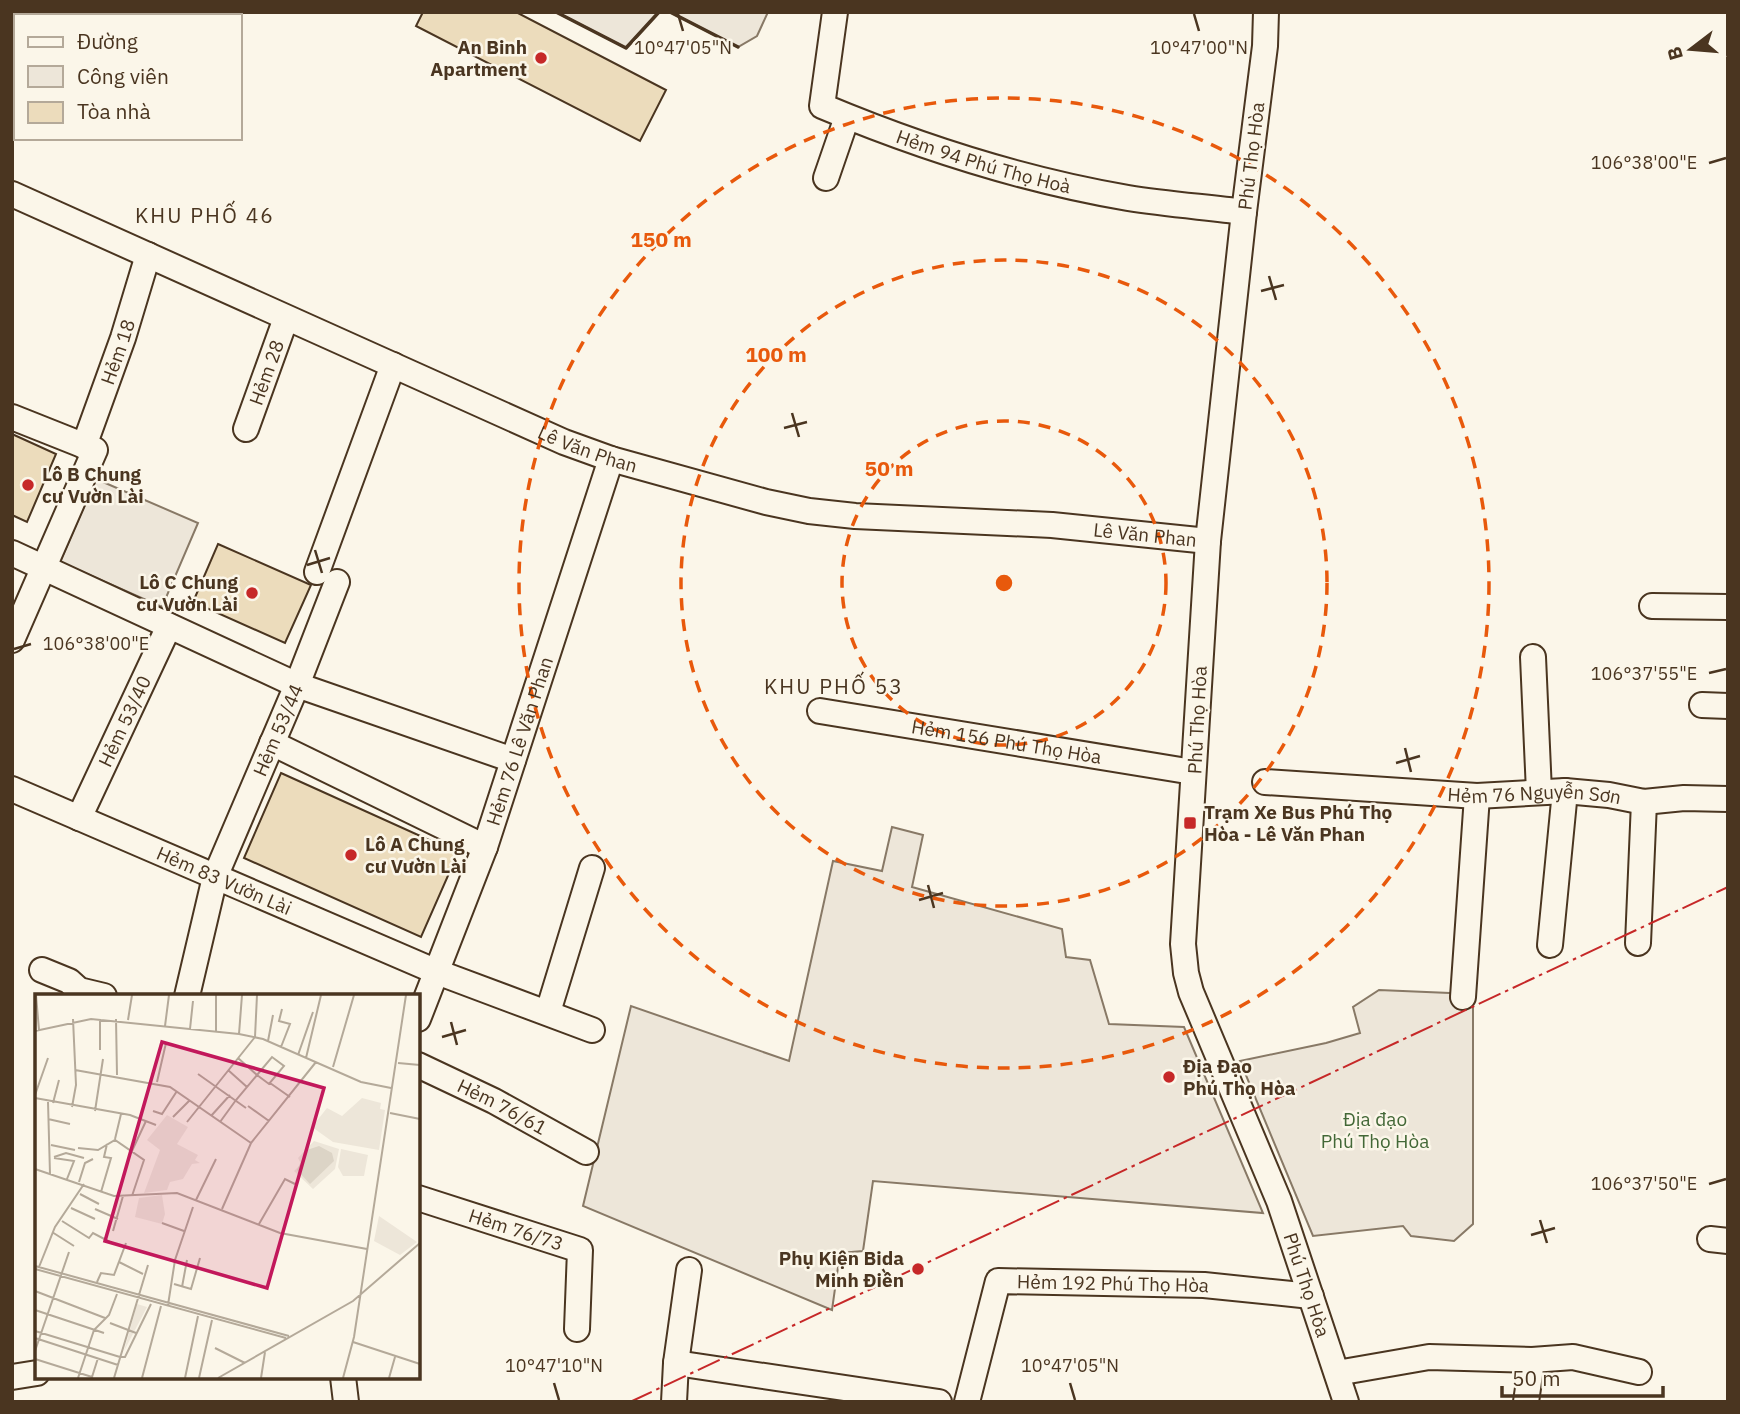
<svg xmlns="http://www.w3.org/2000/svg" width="1740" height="1414" viewBox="0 0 1740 1414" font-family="'IBM Plex Sans',sans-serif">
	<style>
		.green { fill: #ede6d9; stroke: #887966; stroke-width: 2 }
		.building { fill: #ecdcbc; stroke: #4a3520; stroke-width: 2 }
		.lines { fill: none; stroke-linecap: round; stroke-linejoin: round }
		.minor-casing { stroke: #4a3520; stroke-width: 28 }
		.minor { stroke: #fbf6e9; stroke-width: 24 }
		.wall { stroke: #4a3520; stroke-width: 3.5 }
		.power { stroke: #c62828; stroke-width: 2; stroke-dasharray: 24 5 3.5 5; stroke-linecap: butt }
		.ticks { fill: none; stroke: #4a3520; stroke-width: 2.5 }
		.ring { fill: none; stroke: #e8590c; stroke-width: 3.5; stroke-dasharray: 12 9 }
		.poi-dot { fill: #c62828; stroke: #fbf6e9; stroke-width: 2.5 }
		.labels { text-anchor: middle; stroke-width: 5; stroke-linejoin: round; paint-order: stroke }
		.poi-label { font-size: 19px; font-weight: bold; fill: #4a3520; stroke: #fbf6e9; text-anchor: start }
		.street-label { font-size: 19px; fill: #4a3520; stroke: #fbf6e9 }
		.park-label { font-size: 19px; fill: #436837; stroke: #fbf6e9 }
		.neighbourhood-label { font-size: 21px; letter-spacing: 2px; fill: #4a3520; stroke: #fbf6e9 }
		.inset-road { fill: none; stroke: #b4a999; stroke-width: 2 }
		.view { fill: #c2185b; fill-opacity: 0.15; stroke: #c2185b; stroke-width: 3.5 }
		.inset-edge { fill: none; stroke: #4a3520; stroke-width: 3.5 }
		.ticks-label { font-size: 18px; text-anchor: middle; fill: #4a3520; stroke: #fbf6e9; stroke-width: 5; stroke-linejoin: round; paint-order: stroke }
		.centre { fill: #e8590c; stroke: #fbf6e9; stroke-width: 3.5 }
		.ring-label { font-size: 21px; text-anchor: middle; font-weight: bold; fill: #e8590c; stroke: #fbf6e9; stroke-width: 5; stroke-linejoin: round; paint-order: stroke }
	</style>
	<rect width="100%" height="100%" fill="#fbf6e9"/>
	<g class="green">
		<path d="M556,12H659L626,48Z"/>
		<path d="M670,12H768L757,36L738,47Z"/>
		<path d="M96,479L198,523L162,607L60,562Z"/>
		<path d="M892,827L923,835L912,887L1062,929L1066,957L1090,960L1109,1024L1184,1027L1263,1213L873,1181L863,1251L840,1253L832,1310L583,1206L631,1006L789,1061L833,861L882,871Z"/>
		<path d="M1379,990L1473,994V1224L1454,1241L1411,1236L1403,1226L1313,1236L1240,1061L1326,1043L1360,1033L1353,1007Z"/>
	</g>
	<g class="building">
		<path d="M423,12H516L666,90L640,141L416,26Z"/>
		<path d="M12,434L56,454L27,522L12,515Z"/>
		<path d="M218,544L311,585L285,643L193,602Z"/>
		<path d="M281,773L458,853L421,937L244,858Z"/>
	</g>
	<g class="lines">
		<defs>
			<g id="minor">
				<path id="s1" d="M835,12L822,106C920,147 1023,180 1128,198C1166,204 1205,207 1244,212"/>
				<path id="s2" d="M1266,12L1265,46L1244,212L1208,541L1183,944L1186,973L1191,992L1279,1201L1346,1402"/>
				<path d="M826,178L847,117"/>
				<path id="s3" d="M12,194L564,442L611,459L766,502L809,511L855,516L1052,525L1208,541"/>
				<path d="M12,417L95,450L12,640"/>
				<path id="s4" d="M246,429L286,318"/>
				<path id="s5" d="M84,446L123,338L148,255"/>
				<path d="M12,553L297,685L513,760"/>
				<path d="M317,572L393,365"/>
				<path d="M1652,606L1728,607"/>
				<path d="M1533,657L1539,792"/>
				<path d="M1702,705L1728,706"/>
				<path id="s6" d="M820,711L1193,772"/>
				<path d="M272,743L485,847"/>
				<path id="s7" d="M1265,782L1477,796L1565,791L1609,795L1644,802L1684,798L1728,799"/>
				<path id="s8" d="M12,789L437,972L592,1030"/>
				<path id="s9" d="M79,818L169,626"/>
				<path d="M1638,943L1644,802"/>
				<path d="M1550,945L1565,791"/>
				<path d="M42,970L69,981L79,990L104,996"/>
				<path id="s10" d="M187,996L215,877L297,685L337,582"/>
				<path d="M1463,997L1477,796"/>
				<path d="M548,1012L592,868"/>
				<path id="s11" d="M418,1019L485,847L611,459"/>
				<path id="s12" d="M418,1065L494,1101L586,1152"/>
				<path id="s13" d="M418,1198L580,1250L577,1329"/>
				<path d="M1710,1239L1728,1241"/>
				<path d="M676,1363L939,1402"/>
				<path d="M1337,1373L1429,1357L1532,1360L1573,1357L1639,1372"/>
				<path d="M12,1377L37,1373"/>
				<path d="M343,1377L346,1402"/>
				<path d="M674,1402L676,1363L689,1270"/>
				<path id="s14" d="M967,1402L998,1281L1204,1285L1311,1296"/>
				<path d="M1526,1402L1532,1360"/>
			</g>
		</defs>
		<use href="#minor" class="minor-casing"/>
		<use href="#minor" class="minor"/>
		<g class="wall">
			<path d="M556,12L626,48L659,12"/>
			<path d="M670,12L738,47"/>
		</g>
		<path class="power" d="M630,1402L1728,887"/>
	</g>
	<path class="ticks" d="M678,14L683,31M1194,14L1199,31M1709,163L1726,158M1269,276L1276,300M1261,291L1284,285M792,413L799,437M784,428L807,422M315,550L322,573M307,565L330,558M14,649L31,644M1709,673L1726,669M1405,748L1411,772M1396,763L1420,756M928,885L934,908M919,900L943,893M451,1022L457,1045M442,1037L466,1030M1709,1184L1726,1179M1540,1220L1547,1243M1531,1235L1555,1228M554,1383L559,1400M1070,1383L1075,1400"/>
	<g class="ring">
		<circle cx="1004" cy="583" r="162"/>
		<circle cx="1004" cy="583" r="323"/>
		<circle cx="1004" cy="583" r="485"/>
	</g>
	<g class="poi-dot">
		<circle cx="541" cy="58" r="7"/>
		<circle cx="28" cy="485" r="7"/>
		<circle cx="252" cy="593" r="7"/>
		<rect x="1183" y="816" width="14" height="14" rx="3.5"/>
		<circle cx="351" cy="855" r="7"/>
		<circle cx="1169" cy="1077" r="7"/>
		<circle cx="918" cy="1269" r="7"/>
	</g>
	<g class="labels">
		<g class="poi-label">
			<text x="527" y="54" text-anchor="end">An Binh<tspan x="527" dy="22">Apartment</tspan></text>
			<text x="42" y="481">Lô B Chung<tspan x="42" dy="22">cư Vườn Lài</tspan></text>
			<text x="238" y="589" text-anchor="end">Lô C Chung<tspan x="238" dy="22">cư Vườn Lài</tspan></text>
			<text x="1204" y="819">Trạm Xe Bus Phú Thọ<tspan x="1204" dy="22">Hòa - Lê Văn Phan</tspan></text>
			<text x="365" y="851">Lô A Chung<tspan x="365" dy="22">cư Vườn Lài</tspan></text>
			<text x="1183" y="1073">Địa Đạo<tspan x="1183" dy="22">Phú Thọ Hòa</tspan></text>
			<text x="904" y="1265" text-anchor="end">Phụ Kiện Bida<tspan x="904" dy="22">Minh Điền</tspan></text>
		</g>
		<g class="street-label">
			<text transform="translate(1251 156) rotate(-83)" y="7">Phú Thọ Hòa</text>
			<text dy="7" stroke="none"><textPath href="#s1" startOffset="266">Hẻm 94 Phú Thọ Hoà</textPath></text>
			<text dy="7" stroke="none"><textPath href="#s5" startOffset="100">Hẻm 18</textPath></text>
			<text dy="7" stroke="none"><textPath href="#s4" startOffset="60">Hẻm 28</textPath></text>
			<text dy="7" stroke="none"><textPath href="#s3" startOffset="630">Lê Văn Phan</textPath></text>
			<text dy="7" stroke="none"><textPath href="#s3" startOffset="1197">Lê Văn Phan</textPath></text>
			<text transform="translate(1197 720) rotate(-87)" y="7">Phú Thọ Hòa</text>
			<text dy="7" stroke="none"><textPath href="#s9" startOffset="107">Hẻm 53/40</textPath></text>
			<text dy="7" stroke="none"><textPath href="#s10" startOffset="282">Hẻm 53/44</textPath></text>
			<text dy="7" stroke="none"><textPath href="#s11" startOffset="296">Hẻm 76 Lê Văn Phan</textPath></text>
			<text dy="7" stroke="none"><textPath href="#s6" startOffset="189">Hẻm 156 Phú Thọ Hòa</textPath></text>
			<text dy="7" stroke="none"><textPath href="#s7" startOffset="270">Hẻm 76 Nguyễn Sơn</textPath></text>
			<text dy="7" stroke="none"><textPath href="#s8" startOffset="231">Hẻm 83 Vườn Lài</textPath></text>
			<text dy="7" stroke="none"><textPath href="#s12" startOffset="94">Hẻm 76/61</textPath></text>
			<text dy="7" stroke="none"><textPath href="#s13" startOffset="103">Hẻm 76/73</textPath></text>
			<text dy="7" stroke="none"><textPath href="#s14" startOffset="240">Hẻm 192 Phú Thọ Hòa</textPath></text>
			<text dy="7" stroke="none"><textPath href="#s2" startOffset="1300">Phú Thọ Hòa</textPath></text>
		</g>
		<g class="park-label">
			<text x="1375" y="1126">Địa đạo<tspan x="1375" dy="22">Phú Thọ Hòa</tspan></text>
		</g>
		<g class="neighbourhood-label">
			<text x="205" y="223">KHU PHỐ 46</text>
			<text x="834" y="694">KHU PHỐ 53</text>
		</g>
	</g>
	<g transform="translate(35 994)">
		<rect width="385" height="385" fill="#fbf6e9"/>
		<path d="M327,104L346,109L345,115L350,116L344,156L298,148L277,133L292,114L307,122ZM132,121L153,133L142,150L163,161L160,166L165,169L157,170L148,185L135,188L132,196L109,199L125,156L112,146ZM279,147L304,155L300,175L278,195L259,177L266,170L263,164ZM306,155L333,161L329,182H308L303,173ZM127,201L130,220L127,230L100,223L104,204ZM344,222L382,248L365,261L339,247ZM102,310L112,313L89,357Z" fill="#ede6d9"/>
		<path d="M284,152L297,159L299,167L275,190L262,176L272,156Z" fill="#dcd4c6"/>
		<path class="inset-road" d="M1,1L4,36M181,1V38M65,25V56M81,25L82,81M93,26L97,1M130,32L134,1M155,35L158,7M0,37L56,25L204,40L228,45L326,88L356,94M204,40L207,1M233,47L238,21M246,53L255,30L244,27L247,15M263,61L278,18M271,64L286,1M363,69L385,71M298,73L319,1M40,76L135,93L216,149M193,76L212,93M163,80L211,114M122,88L131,49M235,89L255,103M0,101L13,64M0,104L95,121L121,131M13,108L15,180M18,109L24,86M213,112L234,127M37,113L41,91L38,25M60,117L68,65M118,117L127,120L142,97M355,119L385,125M176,122L195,101M138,123L155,106M13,125L35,130M152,128L220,43L222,1M185,128L201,106L222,81L237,63L249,72L234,90L222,81L203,64M80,145L86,120M16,151L40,156M43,154L63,156L80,146L109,166L97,202M96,159L111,127M19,163L31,159L49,164M19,164L39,167L32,185M0,175L79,202L142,199L245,239L332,255M44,188L50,169L58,165M66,198L76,164L69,163L72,150M45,200L64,210M161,206L181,165M36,214L60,225M60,215L83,225M187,215L216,149L281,68M27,227L54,244L58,239L77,249M127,229L149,237M224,230L250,185L260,190M78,237L88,202M17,238L39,252M84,268L108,280M0,272L254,342M4,273L20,233L49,190M0,275L251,344M62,288L66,279L79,281L91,249M139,290L156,295L165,264M147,293L152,266M0,297L70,324M133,311L140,266L158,213M0,316L69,339M75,329L101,339M0,337L85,363M0,344L83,371M318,348L385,370M180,354L210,369M0,357L34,258M86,363H90L116,310M0,365L57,383L63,364M43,384L59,336L74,321L82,300M79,384L113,271M107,384L126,312M150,384L163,322M164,384L177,326M183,384L318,307L385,249M226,384L230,358M308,384L319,343L371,1M354,384L360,363"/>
		<path class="view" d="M127,48L289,94L232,294L70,247Z"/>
		<rect width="385" height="385" class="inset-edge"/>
	</g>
	<g class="ticks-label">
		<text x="683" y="54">10°47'05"N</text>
		<text x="1199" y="54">10°47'00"N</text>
		<text x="1644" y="169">106°38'00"E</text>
		<text x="96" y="650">106°38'00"E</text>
		<text x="1644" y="680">106°37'55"E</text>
		<text x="1644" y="1190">106°37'50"E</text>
		<text x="554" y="1372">10°47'10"N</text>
		<text x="1070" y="1372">10°47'05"N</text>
	</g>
	<circle cx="1004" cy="583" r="10" class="centre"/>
	<g class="ring-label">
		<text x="661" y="247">150 m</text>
		<text x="776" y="362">100 m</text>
		<text x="889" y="476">50 m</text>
	</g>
	<rect width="1740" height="1414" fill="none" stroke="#4a3520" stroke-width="28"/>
	<rect x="14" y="14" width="228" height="126" fill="#fbf6e9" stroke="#b4a999" stroke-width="2"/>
	<rect x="28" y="37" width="35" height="10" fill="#fbf6e9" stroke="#b4a999" stroke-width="2"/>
	<text x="77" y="49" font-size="21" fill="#4a3520">Đường</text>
	<rect x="28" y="66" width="35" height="21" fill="#ede6d9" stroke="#b4a999" stroke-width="2"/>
	<text x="77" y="84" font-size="21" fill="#4a3520">Công viên</text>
	<rect x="28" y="102" width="35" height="21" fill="#ecdcbc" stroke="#b4a999" stroke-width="2"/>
	<text x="77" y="119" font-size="21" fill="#4a3520">Tòa nhà</text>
	<g transform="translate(1691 49) rotate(254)" stroke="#fbf6e9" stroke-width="5" paint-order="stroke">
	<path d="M0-5L12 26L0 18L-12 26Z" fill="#4a3520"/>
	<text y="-10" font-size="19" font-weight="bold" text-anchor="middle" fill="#4a3520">B</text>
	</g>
	<path d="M1502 1386v10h161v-10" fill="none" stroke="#4a3520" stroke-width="3.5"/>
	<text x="1512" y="1386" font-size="21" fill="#4a3520" stroke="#fbf6e9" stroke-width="5" paint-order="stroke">50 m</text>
</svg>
